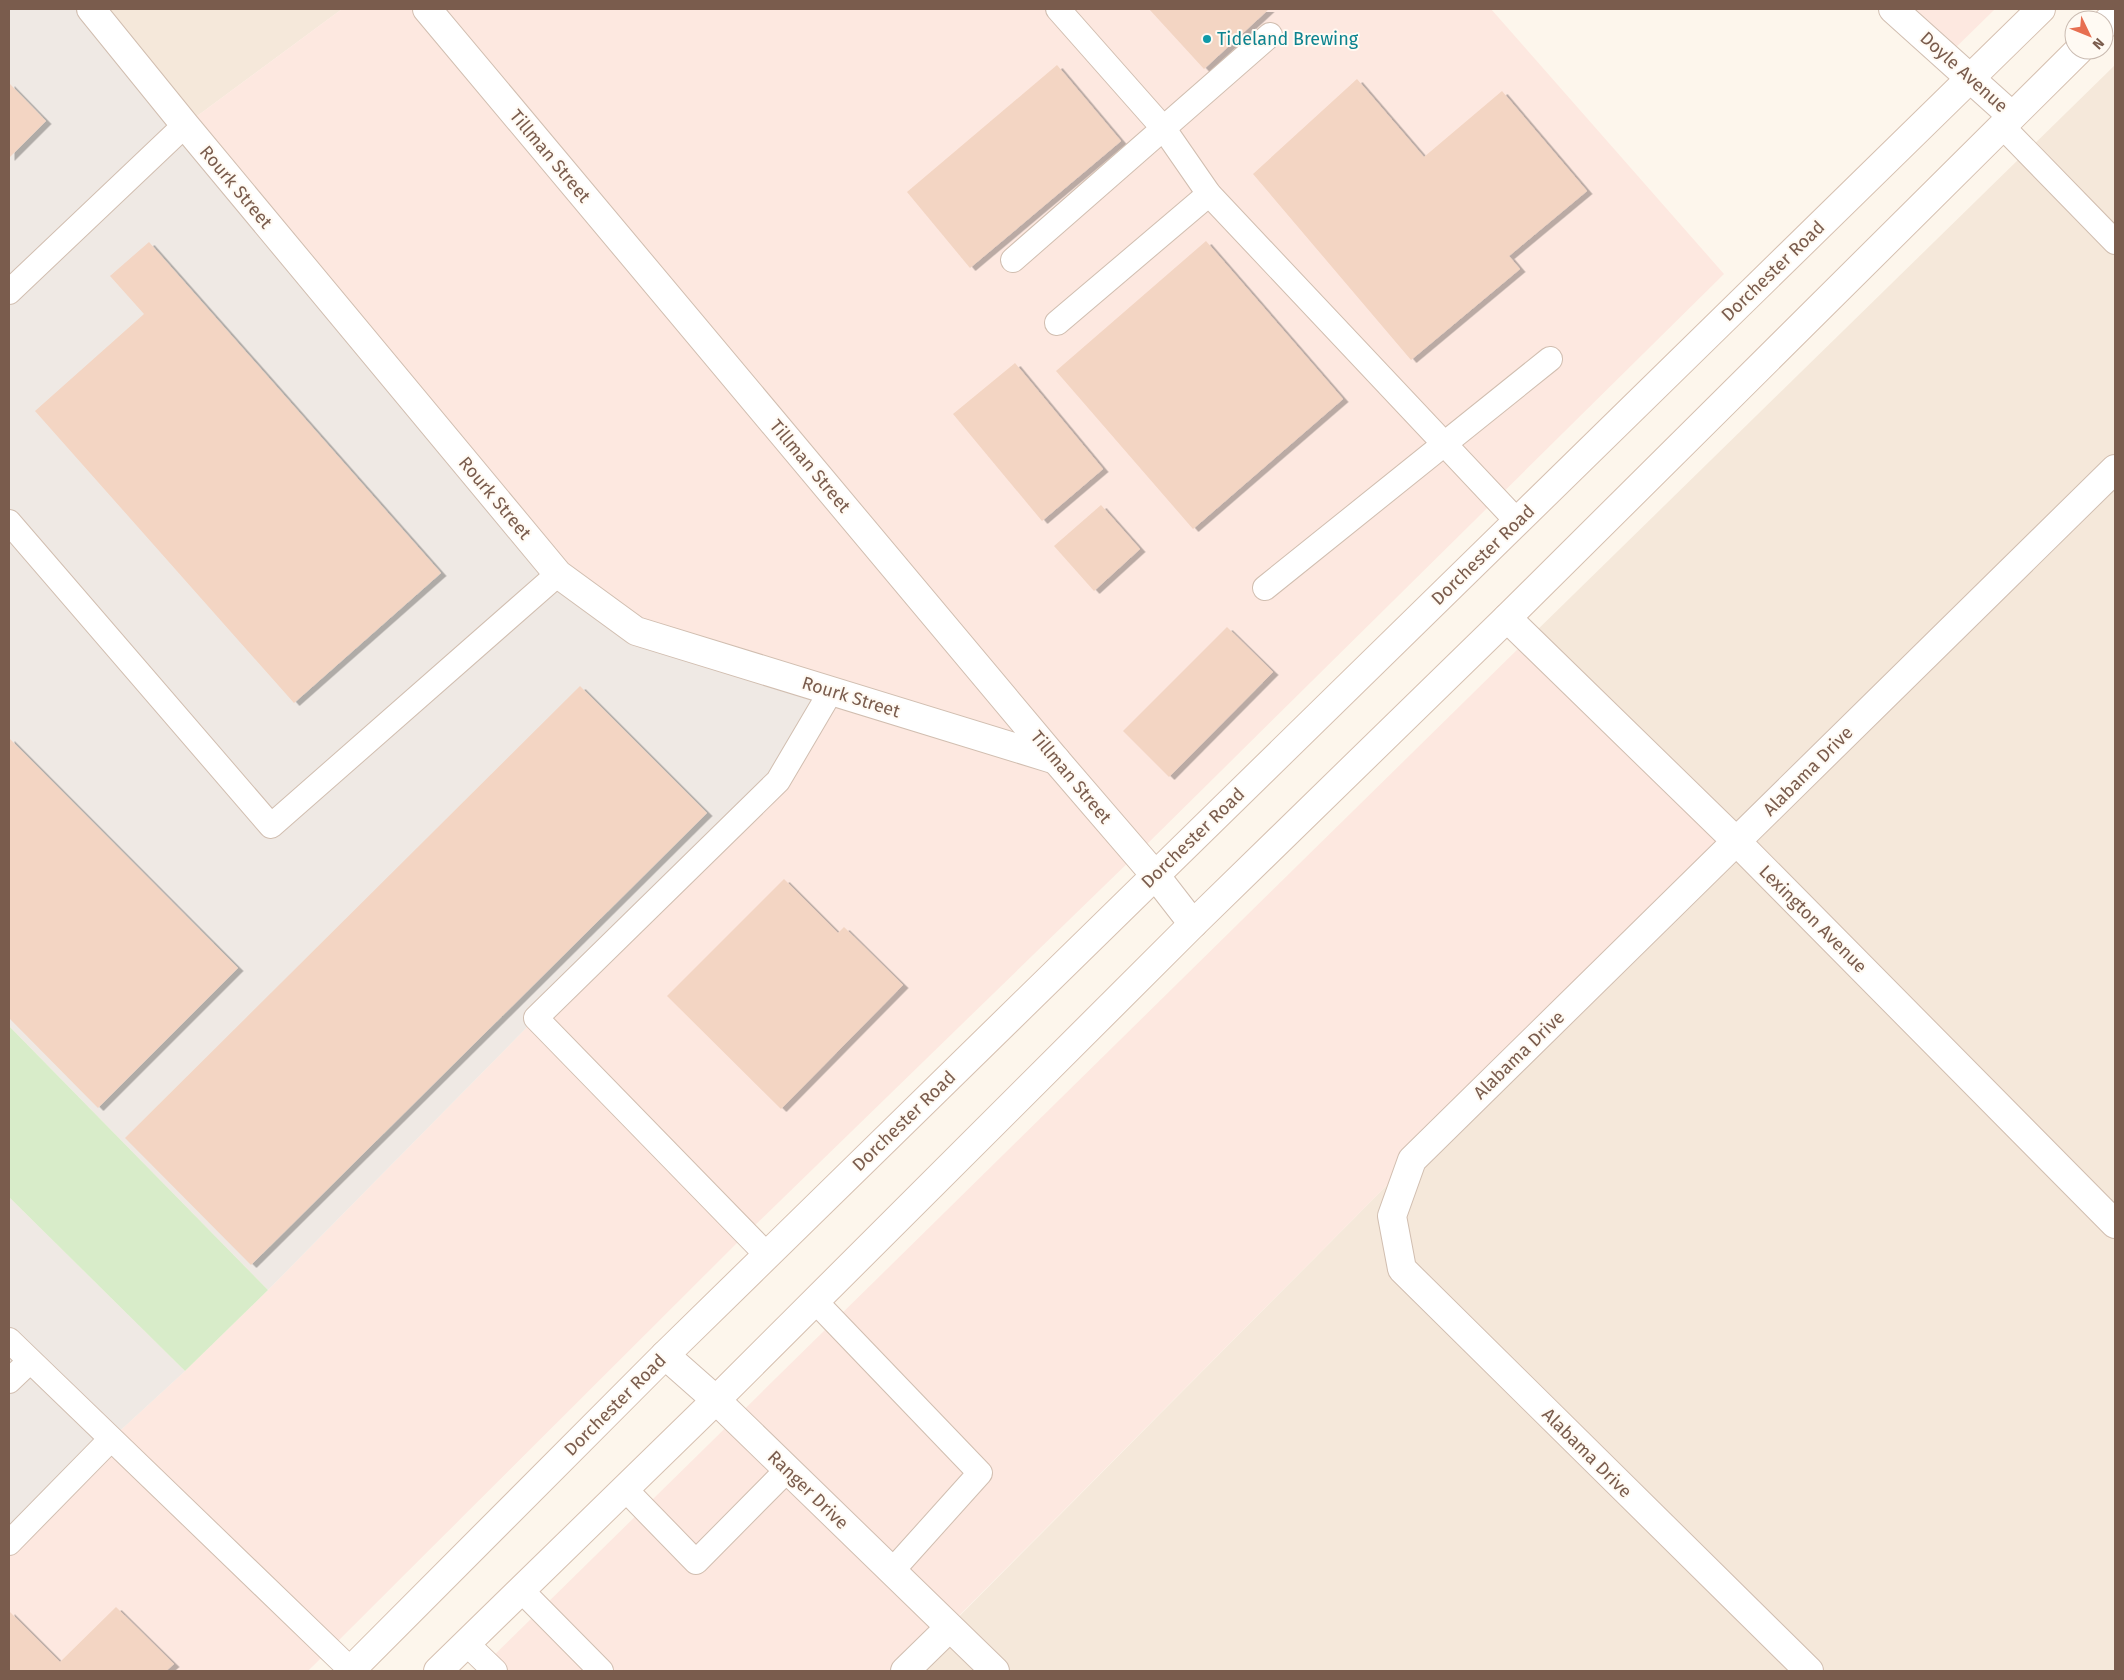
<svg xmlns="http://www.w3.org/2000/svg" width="2124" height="1680" viewBox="0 0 2124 1680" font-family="'Fira Sans',sans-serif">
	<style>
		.residential { fill: #f5e8da }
		.commercial { fill: #fde8e0 }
		.industrial { fill: #efe9e4 }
		.green { fill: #d8ecc9 }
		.building { fill: #f3d5c3; filter: url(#shadow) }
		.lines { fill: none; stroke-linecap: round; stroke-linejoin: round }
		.lane-casing { stroke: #d1beb0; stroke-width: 26 }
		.street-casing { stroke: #d1beb0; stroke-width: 30 }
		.secondary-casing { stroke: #d6c0b0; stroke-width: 30 }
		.lane { stroke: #fff; stroke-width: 24 }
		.street { stroke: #fff; stroke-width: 28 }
		.secondary { stroke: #fff; stroke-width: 28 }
		.culture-dot { fill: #0f9aa8; stroke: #fffaf3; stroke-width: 2 }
		.labels { text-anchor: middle; stroke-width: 4; stroke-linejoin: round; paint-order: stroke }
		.culture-label { font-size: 18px; fill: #0d838f; stroke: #fffaf3; text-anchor: start }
		.street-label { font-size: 18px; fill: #7a5c4d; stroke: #fffaf3 }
	</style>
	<defs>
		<filter id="shadow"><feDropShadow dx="5.5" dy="3" stdDeviation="0" flood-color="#0004"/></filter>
	</defs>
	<rect width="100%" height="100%" fill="#fdf6ec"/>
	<g class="residential">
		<path d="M91,9H342L185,125Z"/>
		<path d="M2115,65V1671H905L1412,1160L1528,639Z"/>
	</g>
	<g class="commercial">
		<path d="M342,9H1491L1724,274L1137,854L747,1233L308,1671H9V1543L111,1439L185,1371L268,1290L536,1018L636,631L558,574L185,125Z"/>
		<path d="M1893,9H1995L1947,56Z"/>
		<path d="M1528,639L1737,842L1412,1160L904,1671H478Z"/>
	</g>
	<g class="industrial">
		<path d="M9,9H91L558,574L636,631L831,691L778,781L536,1018L268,1290L9,1026Z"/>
		<path d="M9,1197L185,1371L111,1439L9,1543Z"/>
	</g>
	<path class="green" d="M9,1026L268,1290L185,1371L9,1197Z"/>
	<g class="building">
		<path d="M1149,9H1269L1204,69Z"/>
		<path d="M1057,65L1121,141L970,268L907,192Z"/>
		<path d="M1357,79L1424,157L1502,91L1587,191L1509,256L1520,269L1411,360L1253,174Z"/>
		<path d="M9,83L46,121L9,158Z"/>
		<path d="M1206,241L1343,399L1193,529L1056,371Z"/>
		<path d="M149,242L441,573L294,703L35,411L144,314L110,276Z"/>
		<path d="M1015,363L1103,469L1042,521L953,414Z"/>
		<path d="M1101,505L1140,549L1094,591L1054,546Z"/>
		<path d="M1227,627L1273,672L1169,777L1123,731Z"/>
		<path d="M580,686L707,813L251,1265L125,1138Z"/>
		<path d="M9,738L238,968L98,1108L9,1018Z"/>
		<path d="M784,879L838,933L844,927L903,985L781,1109L667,996Z"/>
		<path d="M116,1607L174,1664L166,1671H9V1611L60,1662Z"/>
	</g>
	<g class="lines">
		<defs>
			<g id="lane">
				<path d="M1058,9L1164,129L1209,194L1517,521"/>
				<path d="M2002,126L2115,242"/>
				<path d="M1013,260L1270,35"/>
				<path d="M9,292L185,125"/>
				<path d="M1057,323L1209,194"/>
				<path d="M9,522L271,826L558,574"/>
				<path d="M1265,588L1550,359"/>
				<path d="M767,1255L536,1018L778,781L831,691"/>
				<path d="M815,1301L980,1473L892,1571"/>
				<path d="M9,1340L351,1670"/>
				<path d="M9,1381L30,1361"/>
				<path d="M625,1489L696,1562L787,1470"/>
				<path d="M9,1543L111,1439"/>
				<path d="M521,1590L601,1671"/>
				<path d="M467,1644L495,1671"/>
			</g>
			<g id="street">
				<path d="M91,9L185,125L558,574L636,631L1056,760"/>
				<path d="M427,9L1056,760L1155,875L1193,924"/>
				<path d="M1893,9L2012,116"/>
				<path d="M1507,618L1737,842L2115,1224"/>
				<path d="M665,1355L716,1400L995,1671"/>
				<path d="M905,1671L949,1628"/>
				<path d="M1809,1671L1402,1269L1392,1216L1412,1160L2115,469"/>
			</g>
			<g id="secondary">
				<path d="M2104,25L2115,14"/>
				<path d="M350,1671L665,1355L2041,9"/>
				<path d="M438,1671L716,1400L1193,924L1507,618L2079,50"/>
			</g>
		</defs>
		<use href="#lane" class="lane-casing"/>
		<use href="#street" class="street-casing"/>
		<use href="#secondary" class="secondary-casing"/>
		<use href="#lane" class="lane"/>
		<use href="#street" class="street"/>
		<use href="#secondary" class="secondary"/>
	</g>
	<circle class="culture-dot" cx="1207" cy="39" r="5"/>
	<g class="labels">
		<g class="culture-label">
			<text x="1217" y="45">Tideland Brewing</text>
		</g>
		<g class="street-label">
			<text transform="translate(1964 72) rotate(42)" y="6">Doyle Avenue</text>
			<text transform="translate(550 156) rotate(50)" y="6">Tillman Street</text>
			<text transform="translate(236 187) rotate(50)" y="6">Rourk Street</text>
			<text transform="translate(1773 271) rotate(-44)" y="6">Dorchester Road</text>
			<text transform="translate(810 466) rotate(50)" y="6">Tillman Street</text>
			<text transform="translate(495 498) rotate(50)" y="6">Rourk Street</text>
			<text transform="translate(1483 555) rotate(-44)" y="6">Dorchester Road</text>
			<text transform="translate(851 697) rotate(17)" y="6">Rourk Street</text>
			<text transform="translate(1808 771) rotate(-45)" y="6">Alabama Drive</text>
			<text transform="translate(1071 777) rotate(50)" y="6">Tillman Street</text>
			<text transform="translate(1193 838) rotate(-44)" y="6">Dorchester Road</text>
			<text transform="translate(1813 919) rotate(45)" y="6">Lexington Avenue</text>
			<text transform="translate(1519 1055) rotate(-44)" y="6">Alabama Drive</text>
			<text transform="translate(904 1121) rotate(-44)" y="6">Dorchester Road</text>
			<text transform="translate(615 1405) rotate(-45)" y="6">Dorchester Road</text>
			<text transform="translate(1587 1453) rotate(45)" y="6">Alabama Drive</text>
			<text transform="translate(808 1490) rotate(44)" y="6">Ranger Drive</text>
		</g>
	</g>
	<rect width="2124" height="1680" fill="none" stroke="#7a5c4d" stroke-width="20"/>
	<g transform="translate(2089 35) rotate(133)"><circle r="24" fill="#fffaf3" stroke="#cabbb1"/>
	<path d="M0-4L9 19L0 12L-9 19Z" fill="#e76f51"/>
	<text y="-8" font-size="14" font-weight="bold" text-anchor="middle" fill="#7a5c4d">N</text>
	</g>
</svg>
